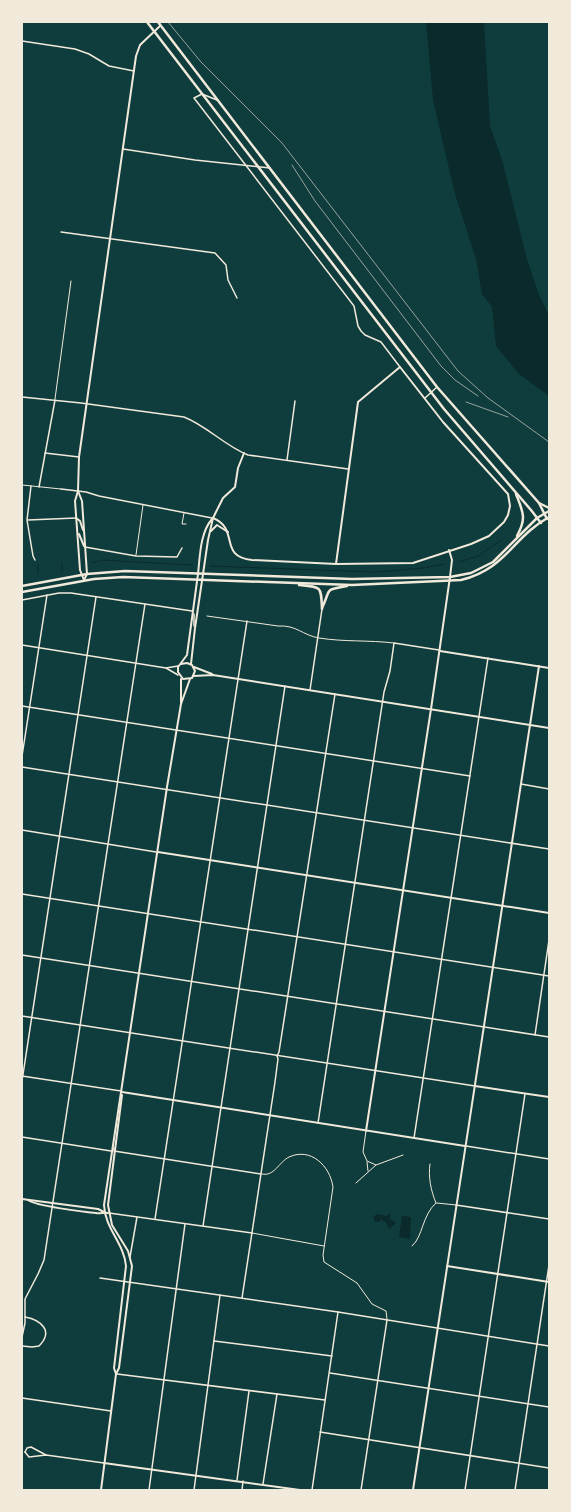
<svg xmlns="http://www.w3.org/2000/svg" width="571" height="1512" viewBox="0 0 571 1512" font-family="Quicksand,sans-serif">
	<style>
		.water { fill: #0a2a2b }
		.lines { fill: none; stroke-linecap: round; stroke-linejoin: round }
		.stream { stroke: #0a2a2b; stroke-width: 1 }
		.service { stroke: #f1e9da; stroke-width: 1 }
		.minor { stroke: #f1e9da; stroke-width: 1.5 }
		.tertiary { stroke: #f1e9da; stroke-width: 2 }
		.secondary { stroke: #f1e9da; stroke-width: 2 }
		.trunk { stroke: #f1e9da; stroke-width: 2.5 }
		.rail { stroke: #97a49c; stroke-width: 1 }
	</style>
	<rect width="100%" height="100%" fill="#0f3d3e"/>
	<g class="water">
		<path d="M426,22H484L490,126L502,160L527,259L539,295L549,315V396L519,374L496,346L492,307L482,294L476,259L455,194L433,100Z"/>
		<path d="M377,1214L386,1216L390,1214L391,1216L389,1218L396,1223L389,1229L386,1222H383L382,1219L379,1222H375L373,1217Z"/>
		<path d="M402,1216L411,1217L410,1239L399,1237Z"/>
	</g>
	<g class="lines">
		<g class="stream">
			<path d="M459,562L478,556L500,541"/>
			<path d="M92,563L102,560L192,565"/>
			<path d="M62,564V571"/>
			<path d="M38,565V574"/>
			<path d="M210,566L376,572L423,568L445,564"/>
		</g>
		<g class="service">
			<path d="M55,399L71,281"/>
			<path d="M22,485L61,489"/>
			<path d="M184,513L182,524H186"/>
			<path d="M136,555L143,505"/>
			<path d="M207,616L278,626C297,625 302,635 319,638C344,642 369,640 394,643"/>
			<path d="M366,1131L363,1152L367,1161L376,1165L403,1155"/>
			<path d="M367,1162L368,1171"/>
			<path d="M430,1164C428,1177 431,1191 436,1203"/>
			<path d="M262,1174C274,1177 279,1162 289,1157C311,1147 330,1166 333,1187L323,1255L324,1262L357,1283L372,1304L386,1311L387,1319"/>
			<path d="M356,1183L376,1165"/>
			<path d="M437,1203L456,1205"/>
			<path d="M252,1233L324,1246"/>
			<path d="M412,1246C423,1237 422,1215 436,1203"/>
		</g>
		<g class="minor">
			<path d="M22,41L75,49L89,54L109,66L134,71"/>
			<path d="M217,100L202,94L194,98L354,306L358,326L361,331L365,335L381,342L400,367"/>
			<path d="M123,149L195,160L270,168"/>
			<path d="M61,232L215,253L226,265L228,280L237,298"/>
			<path d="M22,397L81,403L184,417C207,426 225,446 248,455L348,469"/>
			<path d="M425,398L437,387"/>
			<path d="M45,453L79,457"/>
			<path d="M287,460L295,401"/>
			<path d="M31,486L27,520L33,556L35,560"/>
			<path d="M39,487L55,400"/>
			<path d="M61,489L86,492L99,496L212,518"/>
			<path d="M28,520L76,518"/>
			<path d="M85,547L136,556L177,557L182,548"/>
			<path d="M22,600L59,593H71L192,611"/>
			<path d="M194,614V626"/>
			<path d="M22,645L166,668L178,675"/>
			<path d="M166,668L178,666"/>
			<path d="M310,690L322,609"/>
			<path d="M22,706L470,776"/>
			<path d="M22,756L47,595"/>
			<path d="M22,767L549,849"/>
			<path d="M521,784L549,789"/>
			<path d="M22,830L156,852"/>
			<path d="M22,894L549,976"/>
			<path d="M22,955L549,1037"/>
			<path d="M22,1016L475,1086"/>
			<path d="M535,1035L549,940"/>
			<path d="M22,1076L121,1091"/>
			<path d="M22,1081L96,597"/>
			<path d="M318,1123L384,692L390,671L394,643L439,650"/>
			<path d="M22,1137L111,1151"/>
			<path d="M414,1138L488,658"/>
			<path d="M466,1146L549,1159"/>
			<path d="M114,1148V1151L261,1174"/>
			<path d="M456,1205L549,1219"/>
			<path d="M109,1213L252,1233"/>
			<path d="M155,1219L247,621"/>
			<path d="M203,1226L285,686"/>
			<path d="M130,1257L137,1217"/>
			<path d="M100,1278L338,1312L549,1346"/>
			<path d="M242,1298L275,1082L278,1059L277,1056L279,1052L335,694"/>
			<path d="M22,1337L25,1323V1299L38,1274L44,1260L145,604"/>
			<path d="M214,1341L332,1356"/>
			<path d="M22,1346L32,1347L39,1346C54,1331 41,1320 25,1317"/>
			<path d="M330,1373L549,1407"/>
			<path d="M117,1374L325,1400"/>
			<path d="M22,1398L111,1411"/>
			<path d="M320,1432L549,1468"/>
			<path d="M25,1452L29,1457L46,1455L104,1463"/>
			<path d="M25,1452L27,1448L31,1447L46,1455"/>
			<path d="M237,1480L249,1391"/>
			<path d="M263,1484L277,1394"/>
			<path d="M149,1490L185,1224"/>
			<path d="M194,1490L220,1295"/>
			<path d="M242,1490L243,1481"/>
			<path d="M312,1490L338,1312"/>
			<path d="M361,1490L387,1320"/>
			<path d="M465,1490L525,1094"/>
			<path d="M515,1490L549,1265"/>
		</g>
		<g class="tertiary">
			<path d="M213,518C240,529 218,557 252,560L336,564L413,563L471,544L489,536L504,522L508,515L510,506L508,494L443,422L400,367L358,402L336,564"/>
			<path d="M211,531L217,525L228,532"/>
			<path d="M449,550L452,560L450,577"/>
			<path d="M198,574C200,556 200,533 212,519"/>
			<path d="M203,574L208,540L213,518L223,498L235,487L238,468L244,453"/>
			<path d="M440,651L549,668"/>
			<path d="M158,852L549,913"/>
			<path d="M475,1086L549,1097"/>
			<path d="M122,1092L465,1146"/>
			<path d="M366,1131L431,709"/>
			<path d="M22,1199L98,1209L104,1212"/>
			<path d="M28,1200C36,1206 84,1212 96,1213C100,1214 104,1212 108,1213"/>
			<path d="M447,1266L549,1282"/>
			<path d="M104,1463L300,1490"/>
			<path d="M413,1490L539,666"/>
		</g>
		<g class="secondary">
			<path d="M78,491L82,501L87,574L84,580"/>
			<path d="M76,518L80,521L83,530"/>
			<path d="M79,534L84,546"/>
			<path d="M84,580L80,570L75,501L78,491L79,457L136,56L140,45L160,26"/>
			<path d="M181,664L187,663L192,665L195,671L192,678L183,679L178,672V667L187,655L198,574"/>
			<path d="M191,664L195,628L203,574"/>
			<path d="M194,667L212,674"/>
			<path d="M193,676L213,675L549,728"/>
			<path d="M181,679V703"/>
			<path d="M431,709L450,577"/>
			<path d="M116,1374L114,1368L126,1266C124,1243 105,1229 104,1205L167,787L181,704L190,679"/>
			<path d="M101,1490L116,1374L119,1368L132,1266L128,1251L112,1225L108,1205L122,1095"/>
		</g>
		<g class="trunk">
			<path d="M147,22L444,409L531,510L541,523"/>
			<path d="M158,22L437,387L539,503L547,519"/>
			<path d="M516,494C523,512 527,518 517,536"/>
			<path d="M539,503L549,508"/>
			<path d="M299,585C322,587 321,586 322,609"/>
			<path d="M22,586L87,574L125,571L352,579L450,577L471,573L493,562L537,518L549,511"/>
			<path d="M22,592L94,579L123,577L352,585L461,580C506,569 513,537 549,517"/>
			<path d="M322,608C332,587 323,591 347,586"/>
		</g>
		<g class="rail">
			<path d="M168,22L201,62L282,143L458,371L488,398L549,442"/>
			<path d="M292,165L315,201L441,366L455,380L478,396"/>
			<path d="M466,402L508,417"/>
		</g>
	</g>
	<rect width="571" height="1512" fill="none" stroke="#f1e9da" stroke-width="46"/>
</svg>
